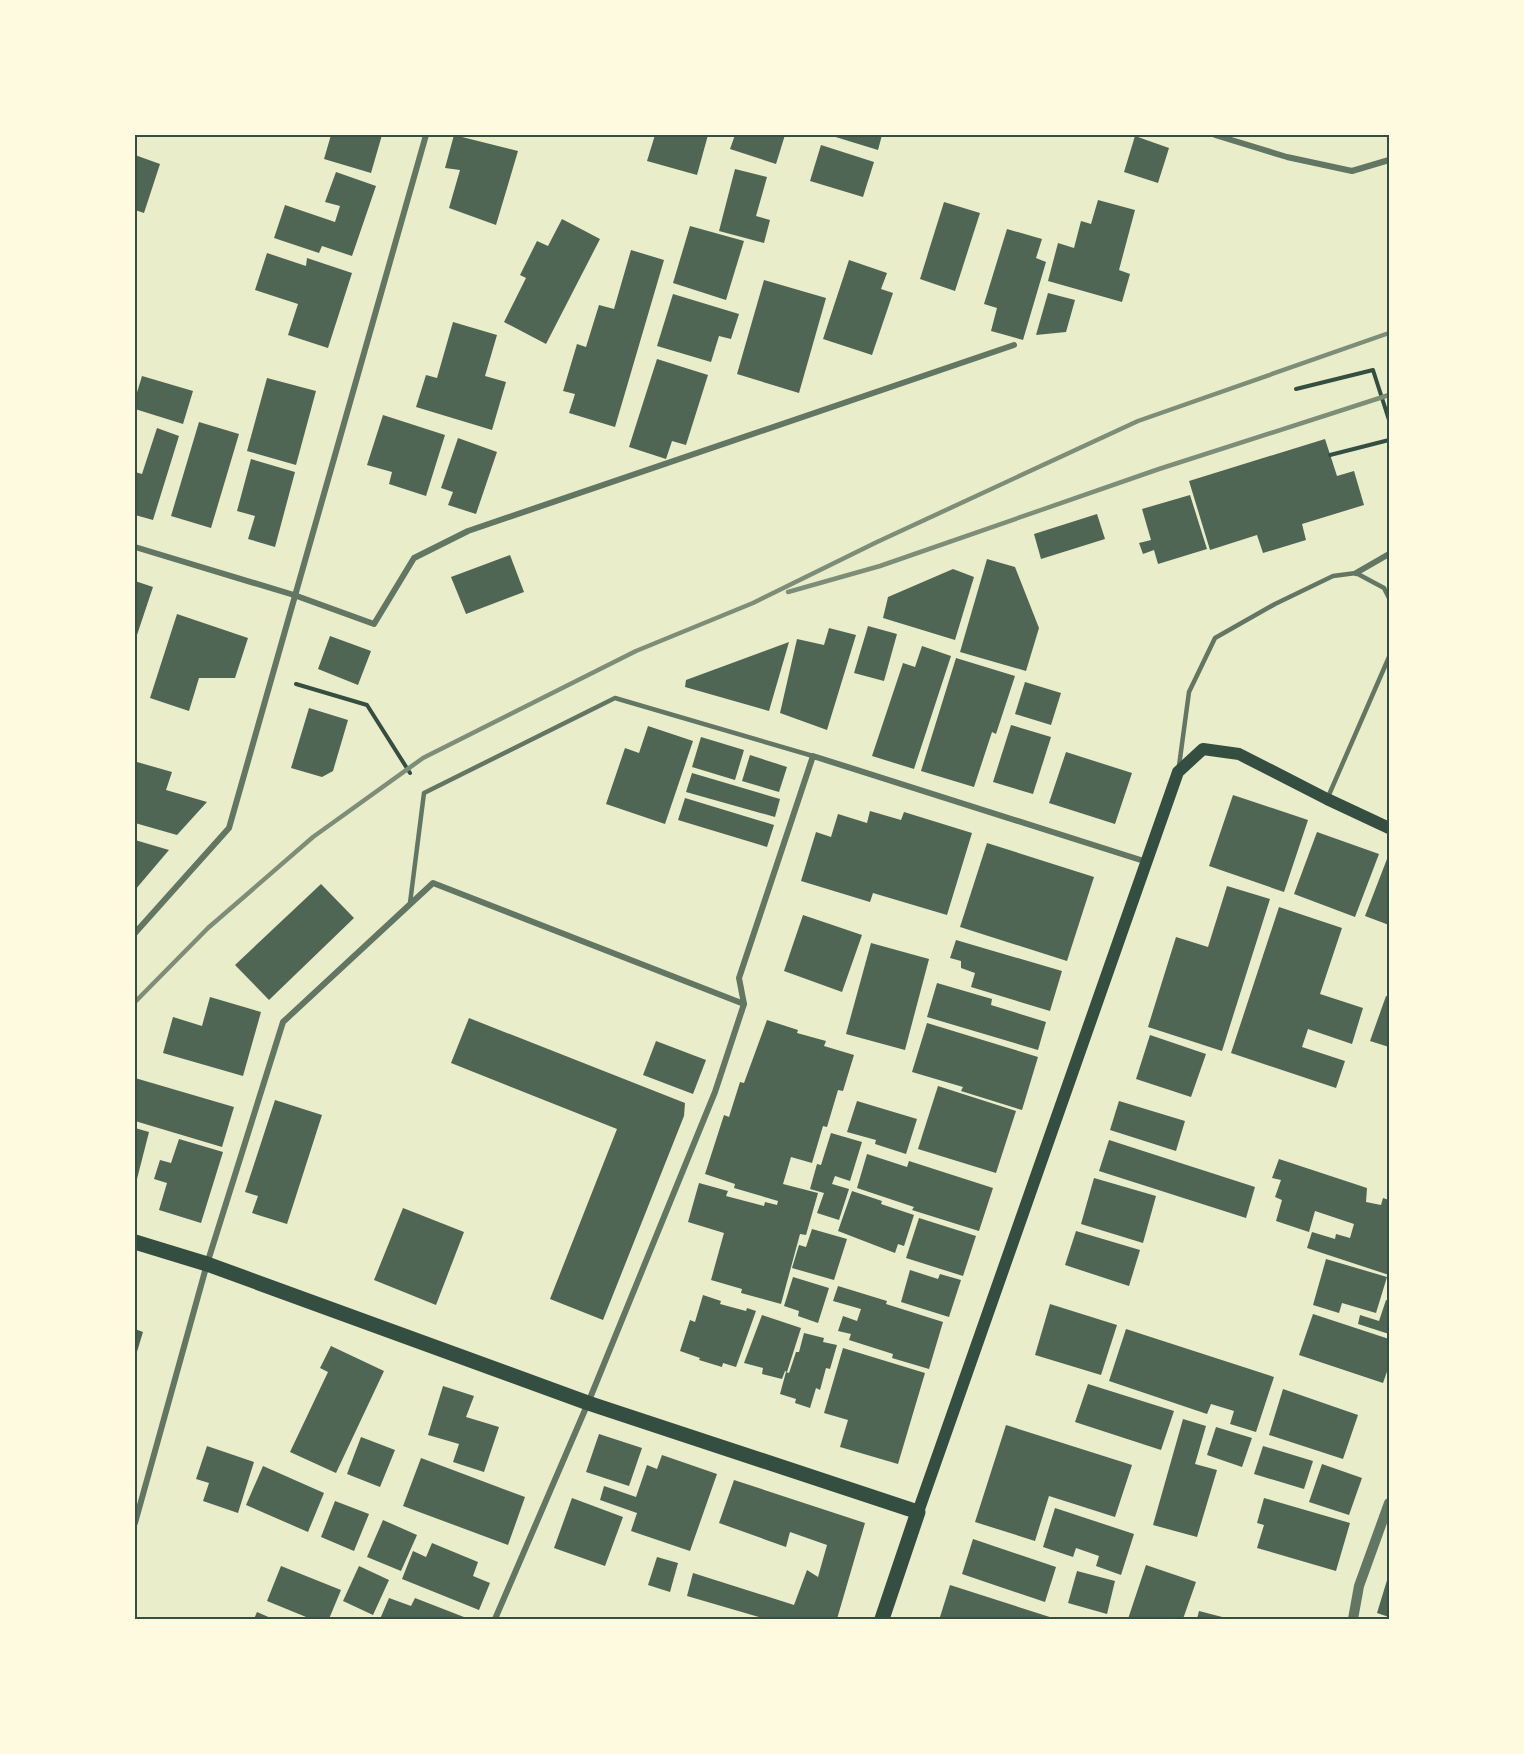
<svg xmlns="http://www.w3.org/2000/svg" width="1524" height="1754" viewBox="0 0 1524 1754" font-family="Rubik,sans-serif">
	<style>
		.building { fill: #4f6655 }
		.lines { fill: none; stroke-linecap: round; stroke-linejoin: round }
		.path { stroke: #344e41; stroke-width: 4 }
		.service { stroke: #617663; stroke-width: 4.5 }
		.minor { stroke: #617663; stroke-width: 6 }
		.tertiary { stroke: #617663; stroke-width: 10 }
		.secondary { stroke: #344e41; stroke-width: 12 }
		.primary { stroke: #344e41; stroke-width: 15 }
		.rail { stroke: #7c8e77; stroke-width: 4.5 }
		.neatline { fill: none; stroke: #344e41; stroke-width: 2 }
	</style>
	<rect width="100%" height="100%" fill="#e9edc9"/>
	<g class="building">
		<path d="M331,135H382L371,173L324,159Z"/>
		<path d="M454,135L518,151L496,225L449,208L460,170L445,168Z"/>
		<path d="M655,135H708L697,175L647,161Z"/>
		<path d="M735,135H785L776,164L730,149Z"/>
		<path d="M829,135H882L878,150Z"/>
		<path d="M1135,136L1169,148L1158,183L1124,172Z"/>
		<path d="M821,145L874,162L863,197L810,181Z"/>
		<path d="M135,155L160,164L144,213L135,210Z"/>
		<path d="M735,169L767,177L756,216L770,220L764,243L719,231Z"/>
		<path d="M336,172L376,186L352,256L322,246L319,253L274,238L285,205L335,222L340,206L325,202Z"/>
		<path d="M1098,200L1135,210L1119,270L1130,274L1122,302L1048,281L1058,243L1074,248L1081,221L1091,224Z"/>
		<path d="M944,202L980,213L955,291L920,279Z"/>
		<path d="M562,219L600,239L546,344L504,322L526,278L520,275L537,241L548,246Z"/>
		<path d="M690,226L744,241L726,300L673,283Z"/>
		<path d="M1007,229L1042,239L1036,258L1046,262L1023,340L991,331L997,308L984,304Z"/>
		<path d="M631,250L664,260L615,427L569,413L575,394L563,391L577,344L586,347L599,305L614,309Z"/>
		<path d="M267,253L306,266L307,258L352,273L328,348L288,335L298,304L255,290Z"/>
		<path d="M849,260L887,273L881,289L893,293L872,355L823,339Z"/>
		<path d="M764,280L826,298L799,393L737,374Z"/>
		<path d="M1048,293L1075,300L1066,332L1036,335Z"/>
		<path d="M673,294L739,314L731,339L719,336L711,362L657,346Z"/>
		<path d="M453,322L497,335L485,376L506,382L492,430L416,407L426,375L437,378Z"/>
		<path d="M657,359L708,375L686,445L672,441L666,459L629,447Z"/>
		<path d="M142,376L193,391L183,424L135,409V399Z"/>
		<path d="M267,378L316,391L296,465L247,451Z"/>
		<path d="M383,415L445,435L426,496L389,484L392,472L367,465Z"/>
		<path d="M199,422L239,434L211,528L171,516Z"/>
		<path d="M157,428L179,436L153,520L135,515V472L142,474Z"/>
		<path d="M458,438L497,452L476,514L448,505L453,492L441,488Z"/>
		<path d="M1325,439L1337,476L1354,471L1364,505L1302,524L1306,540L1263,553L1257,535L1210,550L1189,481Z"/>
		<path d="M251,459L295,472L275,547L248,539L255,516L237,511Z"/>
		<path d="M1190,495L1207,549L1158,564L1154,550L1143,554L1139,543L1151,540L1142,509Z"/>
		<path d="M1097,514L1105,539L1041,559L1034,534Z"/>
		<path d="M510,555L524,592L466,614L451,577Z"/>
		<path d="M987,559L1015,567L1039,628L1026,671L960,652Z"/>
		<path d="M953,569L974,577L955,640L883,618L888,597Z"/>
		<path d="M135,581L153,587L135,641Z"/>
		<path d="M177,614L248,638L235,678H199L189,711L150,698Z"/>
		<path d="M868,626L897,634L884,681L854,673Z"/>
		<path d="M829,628L856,635L827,730L780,713L797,639L824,645Z"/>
		<path d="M330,636L371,651L358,685L318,669Z"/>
		<path d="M789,642L769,711L685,687L686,680Z"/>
		<path d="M922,646L951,656L914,769L872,756L903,663L915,667Z"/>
		<path d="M956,658L1015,676L996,734L992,732L974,787L921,771Z"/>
		<path d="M1025,682L1061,693L1051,725L1015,714Z"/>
		<path d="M309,708L348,720L333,771L322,777L291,768Z"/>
		<path d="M1011,725L1051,737L1033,794L993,782Z"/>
		<path d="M648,726L693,741L665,824L606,804L625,748L639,753Z"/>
		<path d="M701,737L744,750L735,780L692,767Z"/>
		<path d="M1066,752L1132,773L1115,824L1049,803Z"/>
		<path d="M750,755L787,767L779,792L742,781Z"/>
		<path d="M137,762L172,772L166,790L207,802L177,835L135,823V770Z"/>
		<path d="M692,773L780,799L775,817L686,792Z"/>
		<path d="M1233,795L1308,820L1284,892L1209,866Z"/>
		<path d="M685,798L774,825L767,847L678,820Z"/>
		<path d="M870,811L901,820L904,812L972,833L947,915L873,893L870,902L801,881L816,832L831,837L838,814L867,823Z"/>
		<path d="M1317,832L1379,854L1355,917L1294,894Z"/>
		<path d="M135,840L169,850L135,890Z"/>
		<path d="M987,843L1094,877L1067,961L960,927Z"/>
		<path d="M1387,859L1389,860V925L1365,916Z"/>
		<path d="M321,884L354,918L269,1000L235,965Z"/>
		<path d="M1227,886L1270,899L1222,1051L1148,1027L1176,937L1208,947Z"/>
		<path d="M1279,907L1342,928L1320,994L1363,1008L1352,1044L1308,1029L1302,1047L1345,1061L1336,1088L1231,1053Z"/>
		<path d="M803,915L862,935L842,992L784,971Z"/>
		<path d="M956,940L1062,971L1050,1011L971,987L975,973L961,968V961L950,958Z"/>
		<path d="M871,943L929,959L905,1050L846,1034Z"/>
		<path d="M937,983L992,999L991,1005L1046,1022L1038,1050L927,1017Z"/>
		<path d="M1386,996L1389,997V1047L1370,1041Z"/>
		<path d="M210,997L261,1012L243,1076L163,1053L173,1017L202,1026Z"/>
		<path d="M469,1018L685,1103L684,1116L603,1320L550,1299L617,1129L451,1063Z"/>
		<path d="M767,1020L798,1030L797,1033L826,1041L824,1046L854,1055L843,1091L838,1090L827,1127L823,1126L812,1163L791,1157L783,1184L818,1193L806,1235L800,1234L781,1304L741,1293L742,1289L711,1280L724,1233L688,1222L699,1183L728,1191L726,1196L764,1206L765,1202L777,1205L778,1201L734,1188L735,1184L705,1174L724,1115L729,1117L740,1082L744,1083Z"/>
		<path d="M927,1023L1038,1057L1022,1110L961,1091L963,1087L912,1072Z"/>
		<path d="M1150,1035L1206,1054L1191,1097L1136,1079Z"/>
		<path d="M656,1041L706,1060L693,1094L643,1075Z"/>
		<path d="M135,1078L234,1107L222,1147L135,1121Z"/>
		<path d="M938,1086L1016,1111L996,1173L918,1149Z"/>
		<path d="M275,1100L322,1115L287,1224L252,1213L258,1196L245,1192Z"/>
		<path d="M857,1101L917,1119L906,1154L875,1144L876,1140L847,1132Z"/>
		<path d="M1119,1101L1185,1121L1176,1151L1110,1130Z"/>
		<path d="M135,1128L149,1132L136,1183H135Z"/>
		<path d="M831,1133L862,1142L850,1181L835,1176L832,1184L849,1189L839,1220L817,1213L824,1193L810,1189L817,1164L821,1165Z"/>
		<path d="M179,1139L223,1152L201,1223L159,1210L167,1183L154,1179L160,1160L171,1163Z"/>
		<path d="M1109,1140L1255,1187L1246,1218L1099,1171Z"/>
		<path d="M867,1154L907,1167L909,1161L993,1188L979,1231L912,1210L914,1207L857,1188Z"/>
		<path d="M1279,1159L1367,1188L1366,1202L1381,1205L1383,1198L1389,1200V1275L1307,1248L1312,1232L1335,1239L1336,1234L1350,1238L1354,1224L1315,1211L1309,1232L1276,1221L1282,1200L1275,1197L1281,1180L1272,1178Z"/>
		<path d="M1094,1178L1156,1196L1143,1243L1081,1224Z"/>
		<path d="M852,1191L882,1201L881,1204L914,1215L904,1246L898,1244L895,1253L838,1231Z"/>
		<path d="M403,1208L464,1232L436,1305L374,1280Z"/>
		<path d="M919,1218L976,1236L963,1276L906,1258Z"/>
		<path d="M812,1229L847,1239L834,1280L792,1268L799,1245L806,1247Z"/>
		<path d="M1076,1231L1140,1250L1129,1286L1065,1265Z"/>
		<path d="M1326,1259L1387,1277L1376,1313L1342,1303L1339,1313L1313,1305Z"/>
		<path d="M910,1270L938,1279L940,1274L961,1280L949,1317L901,1302Z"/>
		<path d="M793,1277L829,1288L818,1323L798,1316L799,1311L784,1306Z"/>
		<path d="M838,1286L887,1301L886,1304L943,1322L929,1369L892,1358L893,1354L849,1340L851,1334L838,1331L843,1316L857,1321L861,1309L833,1301Z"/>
		<path d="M703,1295L721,1301L720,1304L746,1311L747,1308L756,1311L736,1367L723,1363L722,1367L699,1360L700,1358L680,1351L690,1320L695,1322Z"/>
		<path d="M1386,1300L1389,1301V1334L1358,1324L1360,1315L1379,1321Z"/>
		<path d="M1050,1304L1117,1325L1101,1375L1035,1355Z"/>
		<path d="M1313,1314L1389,1339V1366L1383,1383L1299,1355Z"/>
		<path d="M762,1315L801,1328L787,1372L785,1371L782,1379L762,1374L763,1368L744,1363Z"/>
		<path d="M135,1329L143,1332L136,1355H135Z"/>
		<path d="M1126,1329L1274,1377L1256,1432L1230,1424L1234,1411L1211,1404L1207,1414L1109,1381Z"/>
		<path d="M804,1333L824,1338L823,1342L837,1345L830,1369L826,1368L820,1390L816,1388L810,1408L795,1403L796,1399L780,1394L786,1372L789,1373L796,1352H799Z"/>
		<path d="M331,1346L384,1371L336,1473L290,1452L328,1372L320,1368Z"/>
		<path d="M843,1348L925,1373L898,1464L840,1447L848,1420L824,1413Z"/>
		<path d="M1088,1384L1174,1411L1161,1450L1075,1422Z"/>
		<path d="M443,1386L474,1396L466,1417L499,1427L484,1472L453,1462L459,1444L428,1435Z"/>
		<path d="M1283,1389L1358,1415L1343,1459L1269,1435Z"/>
		<path d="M1183,1419L1206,1426L1195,1464L1217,1470L1197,1537L1153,1525Z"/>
		<path d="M1006,1425L1132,1465L1115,1517L1049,1496L1035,1541L975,1522Z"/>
		<path d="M1216,1427L1252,1438L1242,1467L1207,1455Z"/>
		<path d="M599,1434L642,1448L629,1486L586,1472Z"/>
		<path d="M361,1437L395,1450L380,1487L347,1474Z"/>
		<path d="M207,1446L254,1462L238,1513L203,1501L209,1483L196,1479Z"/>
		<path d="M1263,1446L1313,1461L1304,1489L1254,1474Z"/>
		<path d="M662,1455L717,1474L690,1551L631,1531L637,1513L600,1500L604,1486L636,1497L647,1465L657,1469Z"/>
		<path d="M421,1458L525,1497L508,1545L403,1506Z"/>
		<path d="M1322,1464L1362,1478L1349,1515L1309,1502Z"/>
		<path d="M263,1466L324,1493L308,1532L246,1505Z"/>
		<path d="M734,1480L865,1523L837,1619H766L687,1596L693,1573L794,1605L807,1570L818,1577L827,1545L790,1532L786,1547L719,1523Z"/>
		<path d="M572,1498L623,1517L605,1566L554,1548Z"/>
		<path d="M1264,1498L1350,1523L1336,1571L1257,1548L1264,1525L1257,1523Z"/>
		<path d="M335,1501L369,1514L354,1551L321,1537Z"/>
		<path d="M1055,1508L1134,1534L1121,1575L1096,1566L1099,1556L1076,1548L1073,1557L1043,1547Z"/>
		<path d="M383,1520L417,1535L401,1571L367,1557Z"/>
		<path d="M973,1539L1056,1567L1045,1602L962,1574Z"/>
		<path d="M432,1543L478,1562L473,1576L490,1583L479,1610L402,1579L413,1551L426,1557Z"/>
		<path d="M657,1557L678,1563L670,1592L648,1585Z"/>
		<path d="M1146,1565L1196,1582L1183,1619H1128Z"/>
		<path d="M281,1566L341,1590L329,1619H311L267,1601Z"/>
		<path d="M359,1566L389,1580L373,1615L343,1601Z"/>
		<path d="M1077,1571L1115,1581L1107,1614L1068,1603Z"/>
		<path d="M1388,1577H1389V1617L1377,1613Z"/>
		<path d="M950,1585L1056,1619H947L940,1617Z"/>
		<path d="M389,1598L411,1606L415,1598L469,1619H380Z"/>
		<path d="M1199,1611L1226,1618V1619H1197Z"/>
		<path d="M257,1612L273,1619H254Z"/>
	</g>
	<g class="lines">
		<g class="path">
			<path d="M1296,389L1373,370L1389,420"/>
			<path d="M1330,455L1389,440"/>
			<path d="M296,684L367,705L410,773"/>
		</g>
		<g class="service">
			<path d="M1179,766L1189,692L1215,638L1275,604L1333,576L1356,573L1384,588L1389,598"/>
			<path d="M1328,797L1389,657"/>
			<path d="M410,903L424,793L615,698L813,756"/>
		</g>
		<g class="minor">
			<path d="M1215,135L1287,157L1352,171L1389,160"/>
			<path d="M135,547L294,595L374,624L414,558L468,531L1014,345"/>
			<path d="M1356,573L1389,554"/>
			<path d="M135,933L229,828L426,135"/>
			<path d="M135,1523L207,1264L283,1022L433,883L744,1004"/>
			<path d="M495,1619L588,1403L715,1092L744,1004L739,978L813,756L1147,862"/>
		</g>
		<path class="tertiary" d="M1353,1619L1359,1586L1389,1503"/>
		<path class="secondary" d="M918,1512L1178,772L1203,749L1239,754L1327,799L1389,828"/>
		<path class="primary" d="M135,1242L207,1264L588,1403L918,1512L882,1619"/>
		<g class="rail">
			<path d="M788,592L880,566L1159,469L1389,395"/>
			<path d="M135,1002L208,928L313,837L423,758L636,651L753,603L877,542L1138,421L1389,333"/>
		</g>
	</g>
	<rect width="1524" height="1754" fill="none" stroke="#fefae0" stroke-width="273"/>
	<rect x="136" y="136" width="1252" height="1482" class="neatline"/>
</svg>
